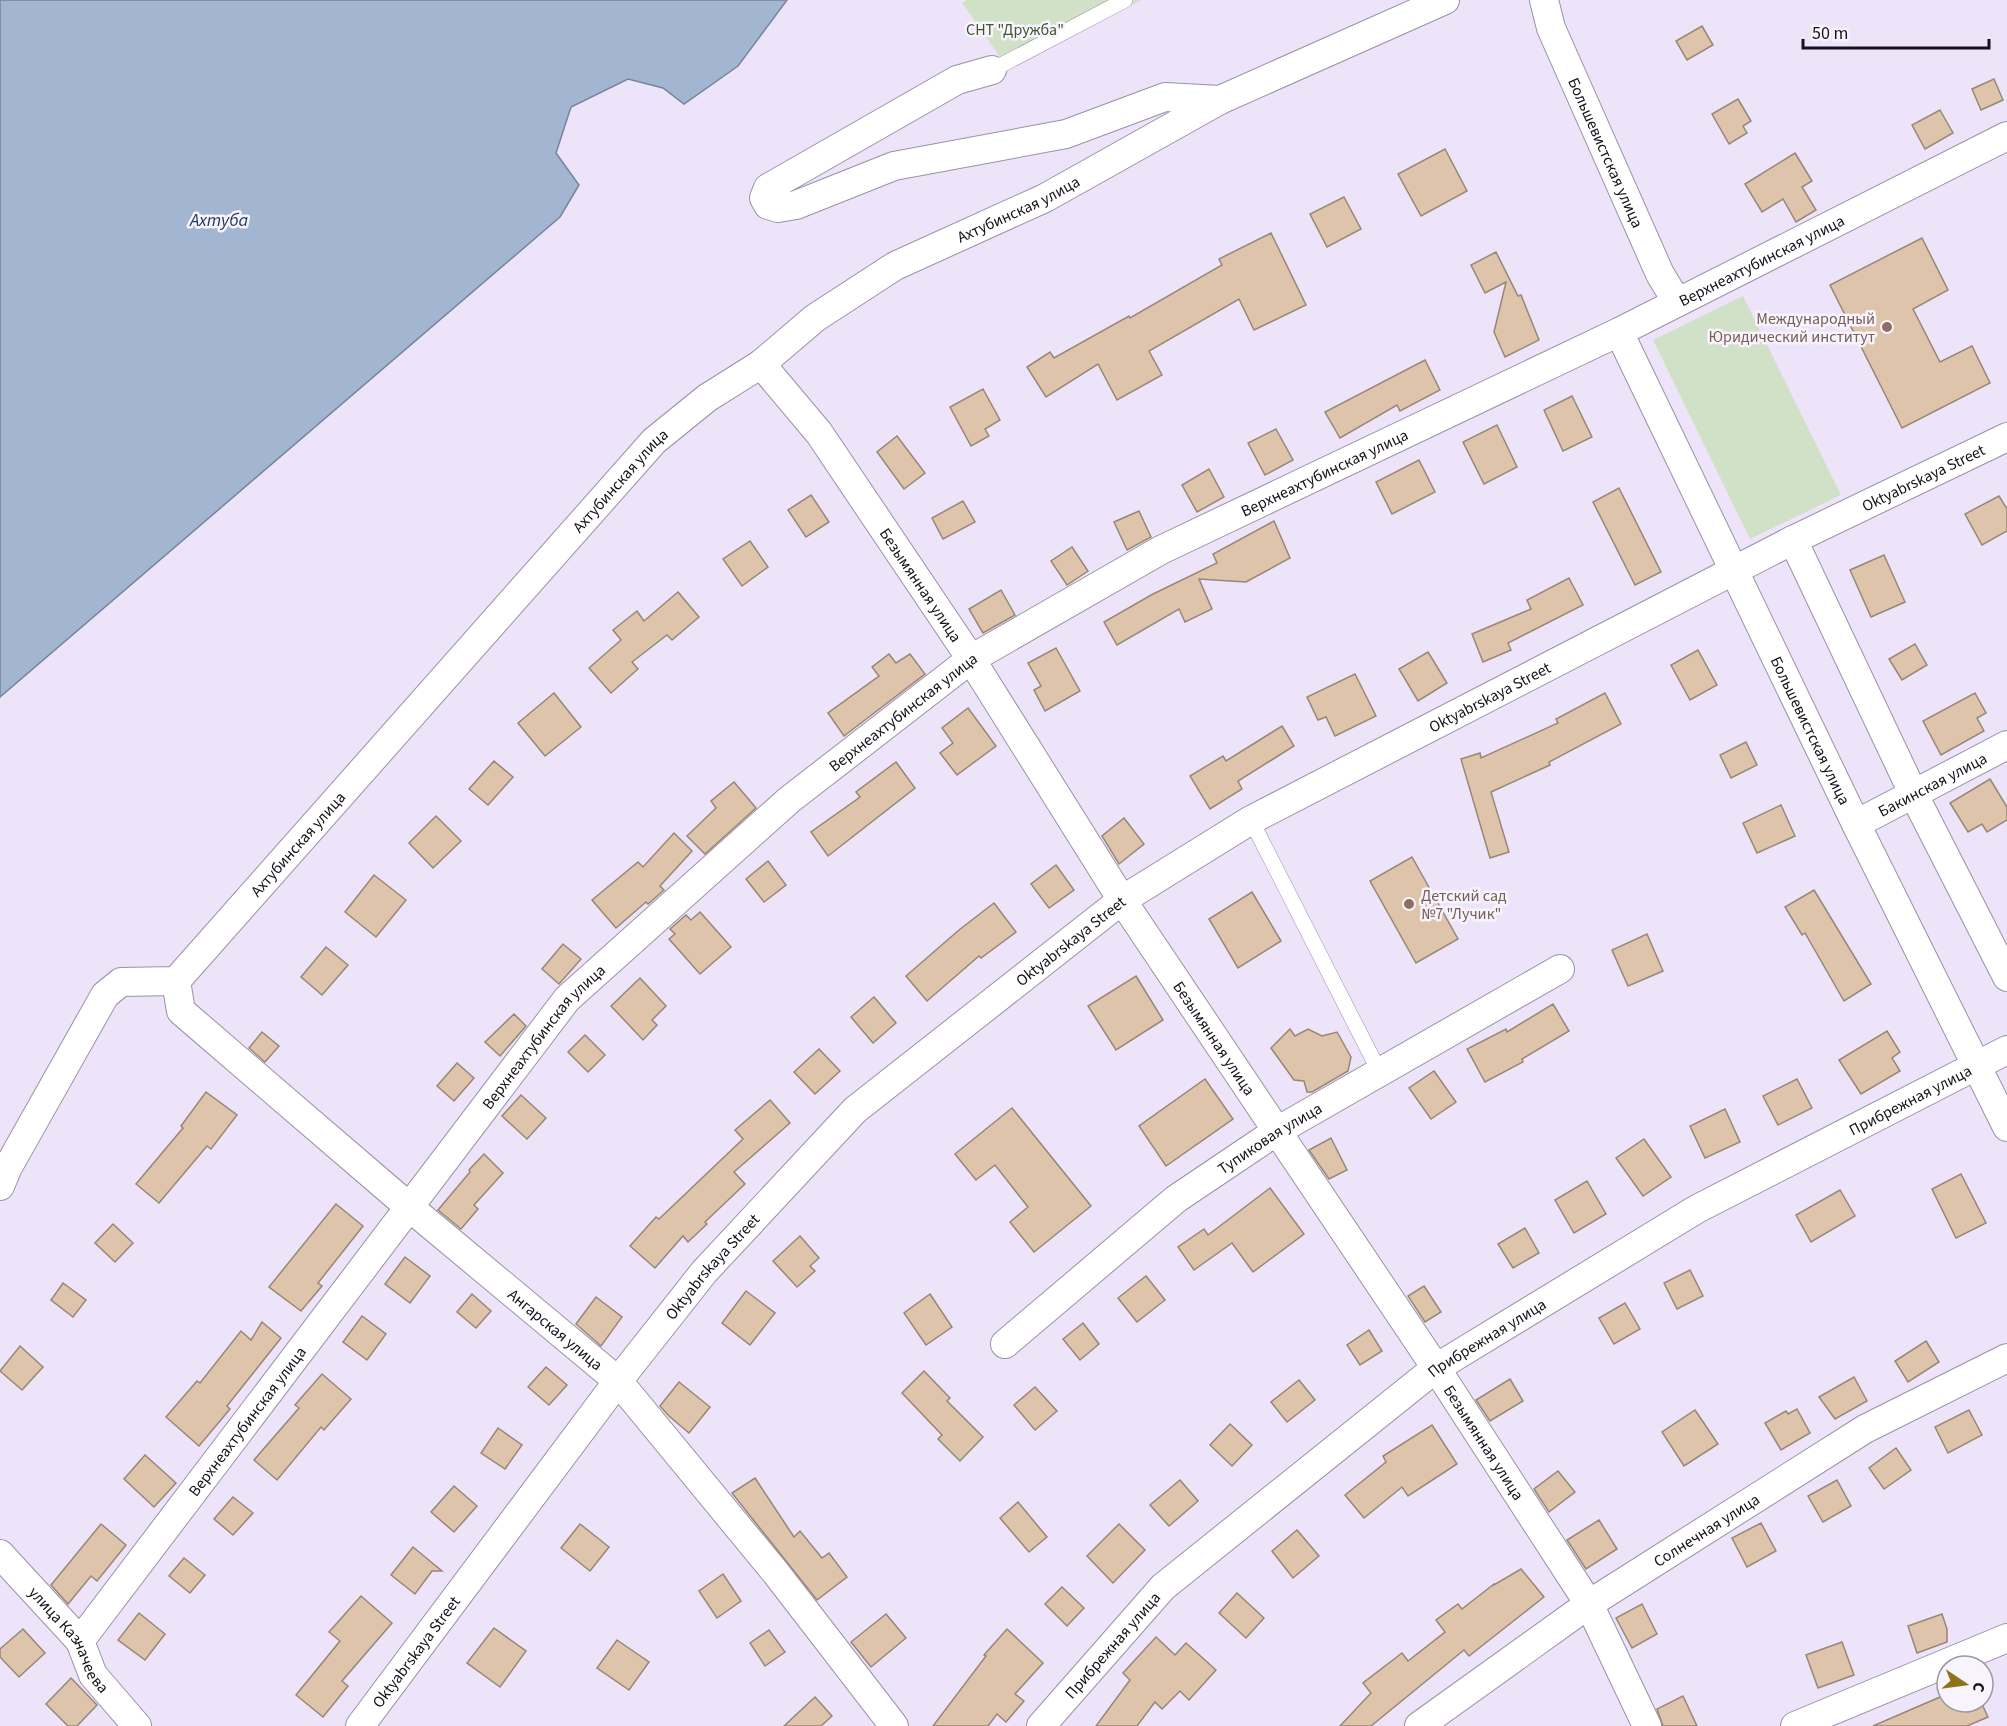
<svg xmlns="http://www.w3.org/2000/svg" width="2007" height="1726" viewBox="0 0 2007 1726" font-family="'Source Sans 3',sans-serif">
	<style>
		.green { fill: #d1e1c8 }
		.water { fill: #a2b6d2; stroke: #77849a; stroke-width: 1.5 }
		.building { fill: #dec4aa; stroke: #978777; stroke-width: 1.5 }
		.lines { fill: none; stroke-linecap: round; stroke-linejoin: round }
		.lane-casing { stroke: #9991a5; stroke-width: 16 }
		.street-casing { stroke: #9991a5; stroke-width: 30 }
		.lane { stroke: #fff; stroke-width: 15 }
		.street { stroke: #fff; stroke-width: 28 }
		.education-dot { fill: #8d6e63; stroke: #f8f4fd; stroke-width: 2 }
		.labels { text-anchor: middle; stroke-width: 5; stroke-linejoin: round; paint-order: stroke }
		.park-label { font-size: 16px; fill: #3c582c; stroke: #f8f4fd }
		.street-label { font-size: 16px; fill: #141118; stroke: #f8f4fd }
		.education-label { font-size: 16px; fill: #785e54; stroke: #f8f4fd; text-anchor: end }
		.water-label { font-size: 18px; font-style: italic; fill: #203a61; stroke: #f8f4fd }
	</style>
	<rect width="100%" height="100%" fill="#ede4fa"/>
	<g class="green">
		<path d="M967,0H1142L1005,64L962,3Z"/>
		<path d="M1743,296L1841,495L1750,539L1653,340Z"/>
	</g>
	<path class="water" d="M0,0H787L738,66L684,104L663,88L628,79L571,107L556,153L579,185L560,217L0,697Z"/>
	<g class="building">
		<path d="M1702,26L1713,45L1687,60L1676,41Z"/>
		<path d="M1994,79L2003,100L1981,110L1972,89Z"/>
		<path d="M1738,99L1751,121L1743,126L1747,133L1729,144L1712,114Z"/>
		<path d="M1940,110L1953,133L1925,149L1912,125Z"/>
		<path d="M1445,149L1467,191L1421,216L1398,174Z"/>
		<path d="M1795,153L1812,181L1802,187L1816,210L1796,222L1783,199L1762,212L1745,184Z"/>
		<path d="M1344,197L1361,229L1327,247L1310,214Z"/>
		<path d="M1271,233L1306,305L1254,330L1239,299L1149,351L1162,375L1117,400L1098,364L1046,397L1027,367L1050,352L1054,358L1129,316L1130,318L1222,265L1219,259Z"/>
		<path d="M1922,238L1948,290L1913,309L1940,362L1972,346L1990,383L1902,428L1830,285Z"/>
		<path d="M1496,252L1518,296L1521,295L1539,340L1505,357L1494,332L1506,282L1485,293L1471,265Z"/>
		<path d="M1425,360L1440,390L1400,411L1397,405L1340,438L1325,412Z"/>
		<path d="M983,389L1000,420L985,429L989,436L971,446L950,407Z"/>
		<path d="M1572,396L1592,437L1563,451L1544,410Z"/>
		<path d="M1497,425L1517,467L1484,484L1463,442Z"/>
		<path d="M1276,429L1293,460L1265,475L1248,443Z"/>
		<path d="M897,436L925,473L904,489L877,452Z"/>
		<path d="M1419,460L1435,492L1392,514L1376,482Z"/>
		<path d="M1209,469L1224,497L1197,512L1182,485Z"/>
		<path d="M1619,488L1661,572L1635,585L1593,502Z"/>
		<path d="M811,495L829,522L806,537L788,510Z"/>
		<path d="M1999,496L2007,509V531L1982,545L1965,514Z"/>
		<path d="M963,501L975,522L943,539L932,518Z"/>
		<path d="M1139,511L1151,537L1127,550L1114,522Z"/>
		<path d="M1274,521L1290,558L1246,582L1199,579L1212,609L1185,622L1179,609L1117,645L1104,622L1153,594L1217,563L1213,554Z"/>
		<path d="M750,541L768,567L742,586L723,559Z"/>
		<path d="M1072,547L1088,571L1067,585L1051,561Z"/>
		<path d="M1884,555L1905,602L1871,617L1850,570Z"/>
		<path d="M1569,578L1583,605L1508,643L1511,650L1483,662L1472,634L1531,609L1527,600Z"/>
		<path d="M1001,590L1015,615L983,633L969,609Z"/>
		<path d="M678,592L699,617L672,640L667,635L632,662L638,669L611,693L589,668L621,640L613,630L637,611L644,621Z"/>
		<path d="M1915,644L1927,665L1902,680L1889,659Z"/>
		<path d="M1056,648L1080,691L1045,711L1034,690L1041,686L1028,663Z"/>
		<path d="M1698,650L1717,685L1690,700L1671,665Z"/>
		<path d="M1428,652L1447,683L1418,701L1399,669Z"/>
		<path d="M889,654L896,663L910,654L925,674L844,736L828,713L879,676L872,667Z"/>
		<path d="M1355,674L1376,716L1335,736L1326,717L1318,720L1307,697Z"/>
		<path d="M554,693L581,727L545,756L518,723Z"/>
		<path d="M1605,693L1621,724L1549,762L1550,765L1491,792L1509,852L1490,858L1461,759L1480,753L1481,758L1558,723L1556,719Z"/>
		<path d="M1975,693L1986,713L1977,718L1984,731L1941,755L1923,721Z"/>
		<path d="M968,708L996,746L957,775L940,753L953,743L942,728Z"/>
		<path d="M1282,726L1294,746L1238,781L1242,789L1210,809L1190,776L1223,756L1226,761Z"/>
		<path d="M1746,742L1757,765L1731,778L1720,755Z"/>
		<path d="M494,761L513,777L488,805L469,789Z"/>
		<path d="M896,762L915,788L828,856L811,832L860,797L856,792Z"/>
		<path d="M1990,779L2007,807V820L1987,832L1982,824L1968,832L1950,803Z"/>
		<path d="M734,782L756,808L705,854L687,836L716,808L711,801Z"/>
		<path d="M1781,805L1795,836L1757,853L1743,823Z"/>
		<path d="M436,816L461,841L433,868L409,843Z"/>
		<path d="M1124,818L1144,844L1119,864L1102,836Z"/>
		<path d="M674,833L692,851L660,886L664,890L648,904L646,902L616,928L592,900L638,862L643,867Z"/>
		<path d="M1412,857L1458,939L1416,963L1370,881Z"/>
		<path d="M768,861L786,885L764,902L746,879Z"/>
		<path d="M1056,865L1074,890L1049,908L1031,884Z"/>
		<path d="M374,875L406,900L376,937L345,912Z"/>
		<path d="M1814,890L1871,984L1844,1001L1805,933L1802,935L1785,907Z"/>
		<path d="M1252,892L1281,941L1238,968L1209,919Z"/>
		<path d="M994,903L1016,932L981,958L979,956L927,1001L906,976L959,930Z"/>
		<path d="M700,912L731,947L700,974L669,939L675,934L670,929L686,915L691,920Z"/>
		<path d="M1647,934L1663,971L1628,986L1612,950Z"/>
		<path d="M563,944L581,959L559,984L542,969Z"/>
		<path d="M326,947L348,965L322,995L301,977Z"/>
		<path d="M1136,976L1163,1020L1116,1050L1088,1006Z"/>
		<path d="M640,978L666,1006L652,1020L657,1025L643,1040L611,1006Z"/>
		<path d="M874,997L896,1023L873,1043L851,1017Z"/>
		<path d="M1553,1004L1569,1031L1522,1059L1523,1062L1485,1082L1467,1049L1506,1029L1507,1032Z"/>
		<path d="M514,1014L526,1026L500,1056L485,1042Z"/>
		<path d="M1290,1029L1295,1036L1308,1029L1322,1036L1337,1032L1351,1057L1348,1071L1312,1092H1307L1304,1081L1294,1080L1271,1048Z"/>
		<path d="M1887,1031L1900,1052L1892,1058L1900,1071L1861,1094L1839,1060Z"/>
		<path d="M262,1032L279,1046L265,1062L249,1048Z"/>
		<path d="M585,1035L605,1055L588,1072L568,1052Z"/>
		<path d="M819,1049L840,1071L815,1094L794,1072Z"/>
		<path d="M457,1063L474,1078L454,1101L437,1086Z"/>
		<path d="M1434,1071L1456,1102L1431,1119L1409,1088Z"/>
		<path d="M1205,1079L1233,1119L1166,1166L1139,1126Z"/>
		<path d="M1797,1079L1812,1108L1778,1125L1763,1096Z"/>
		<path d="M206,1092L237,1115L211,1149L207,1146L159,1203L136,1184L183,1128L181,1126Z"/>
		<path d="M521,1095L546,1118L527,1139L502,1116Z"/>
		<path d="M770,1100L790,1123L734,1172L745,1184L705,1222L707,1224L688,1242L683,1236L655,1268L630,1246L656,1217L659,1219L743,1139L735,1130Z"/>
		<path d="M1012,1108L1091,1206L1034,1252L1010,1222L1028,1207L995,1165L976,1180L955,1154Z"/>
		<path d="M1725,1109L1740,1142L1705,1158L1690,1126Z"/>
		<path d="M1331,1138L1347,1170L1329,1179L1309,1150Z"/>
		<path d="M1644,1139L1671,1177L1643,1196L1616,1158Z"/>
		<path d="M484,1154L503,1173L474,1205L478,1209L461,1229L438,1210L470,1172L469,1170Z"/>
		<path d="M1961,1174L1986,1223L1956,1238L1932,1189Z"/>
		<path d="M1587,1181L1606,1214L1574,1233L1555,1200Z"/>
		<path d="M1270,1188L1304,1234L1253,1272L1232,1243L1194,1270L1178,1247L1204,1229L1208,1235Z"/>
		<path d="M1840,1190L1855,1216L1811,1242L1796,1215Z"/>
		<path d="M336,1204L363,1226L318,1283L322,1286L301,1311L269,1287Z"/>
		<path d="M113,1224L133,1243L115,1262L95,1243Z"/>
		<path d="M1525,1228L1539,1253L1513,1268L1498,1244Z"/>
		<path d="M800,1236L819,1258L810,1266L815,1271L797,1287L773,1261Z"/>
		<path d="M405,1257L430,1276L410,1303L385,1284Z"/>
		<path d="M1690,1270L1703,1296L1677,1309L1664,1283Z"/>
		<path d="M1146,1276L1165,1300L1137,1322L1118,1298Z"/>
		<path d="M63,1283L86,1300L73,1317L51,1300Z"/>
		<path d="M1424,1286L1441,1312L1425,1322L1408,1296Z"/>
		<path d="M746,1291L775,1313L750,1345L722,1323Z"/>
		<path d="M472,1294L491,1311L476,1328L457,1312Z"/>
		<path d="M930,1294L952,1327L926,1345L904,1313Z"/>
		<path d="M596,1297L622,1317L601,1346L576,1324Z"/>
		<path d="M1625,1303L1640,1329L1614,1344L1599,1318Z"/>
		<path d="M362,1316L386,1334L367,1360L343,1342Z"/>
		<path d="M262,1322L281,1338L227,1406L230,1409L199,1446L166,1417L197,1381L200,1383L241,1331L251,1340Z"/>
		<path d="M1083,1323L1099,1344L1080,1360L1063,1339Z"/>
		<path d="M1369,1330L1382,1351L1360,1365L1347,1345Z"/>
		<path d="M1926,1341L1939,1362L1908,1382L1895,1361Z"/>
		<path d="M20,1346L43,1367L22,1390L0,1371Z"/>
		<path d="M546,1367L567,1385L549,1405L528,1387Z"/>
		<path d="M924,1371L950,1398L947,1401L983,1437L960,1461L938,1439L942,1435L902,1393Z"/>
		<path d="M322,1374L351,1399L324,1430L321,1427L277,1480L254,1460L299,1408L295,1405Z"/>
		<path d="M1854,1377L1867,1401L1835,1419L1819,1397Z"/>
		<path d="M1510,1379L1523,1401L1490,1421L1476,1400Z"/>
		<path d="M1299,1380L1315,1400L1287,1422L1271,1402Z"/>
		<path d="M679,1382L710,1407L689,1433L669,1416L660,1406Z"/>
		<path d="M1035,1387L1057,1411L1035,1430L1014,1405Z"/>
		<path d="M1797,1409L1810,1433L1781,1450L1765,1423L1786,1411L1788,1414Z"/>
		<path d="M1695,1410L1718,1444L1684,1466L1662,1432Z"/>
		<path d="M1969,1410L1982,1435L1948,1453L1935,1427Z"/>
		<path d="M1230,1424L1252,1445L1232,1466L1210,1445Z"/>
		<path d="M1432,1425L1457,1464L1408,1496L1402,1487L1364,1518L1345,1495L1386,1462L1383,1456Z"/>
		<path d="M498,1428L522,1445L505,1469L481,1453Z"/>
		<path d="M1896,1448L1911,1470L1884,1489L1869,1468Z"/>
		<path d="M145,1455L176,1483L154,1507L124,1479Z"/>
		<path d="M1558,1471L1575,1492L1549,1512L1534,1489Z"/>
		<path d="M755,1478L794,1537L800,1531L822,1558L829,1553L847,1577L817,1600L732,1493Z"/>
		<path d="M1180,1480L1198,1501L1169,1526L1150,1505Z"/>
		<path d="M1837,1480L1851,1506L1823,1522L1808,1496Z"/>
		<path d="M454,1486L477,1506L454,1532L431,1512Z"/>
		<path d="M233,1497L253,1513L233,1535L214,1519Z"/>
		<path d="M1018,1502L1047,1537L1029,1552L1000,1518Z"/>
		<path d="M1599,1520L1617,1549L1586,1569L1567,1540Z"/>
		<path d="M1761,1523L1776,1551L1747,1567L1732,1538Z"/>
		<path d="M101,1524L126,1545L97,1581L91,1576L68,1604L51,1585Z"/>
		<path d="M580,1524L609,1547L590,1571L561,1548Z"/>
		<path d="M1119,1524L1145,1550L1113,1583L1087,1556Z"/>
		<path d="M1297,1530L1319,1556L1293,1578L1272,1551Z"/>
		<path d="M413,1547L442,1571H432L415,1594L391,1575Z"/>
		<path d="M184,1558L205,1575L190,1593L169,1576Z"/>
		<path d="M1521,1569L1544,1597L1469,1656L1464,1650L1371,1726H1340L1371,1693L1363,1683L1402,1653L1408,1661L1445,1632L1436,1620L1458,1604L1462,1609L1494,1584V1585Z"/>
		<path d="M723,1574L741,1601L717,1618L699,1591Z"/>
		<path d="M1062,1587L1084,1608L1067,1626L1045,1604Z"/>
		<path d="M1237,1593L1264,1618L1246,1638L1219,1613Z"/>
		<path d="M361,1596L392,1623L342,1681L348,1686L323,1717L296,1695L340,1641L329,1632Z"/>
		<path d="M1642,1604L1657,1634L1632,1648L1616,1618Z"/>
		<path d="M139,1613L165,1634L145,1660L118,1640Z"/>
		<path d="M886,1614L906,1638L871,1667L851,1642Z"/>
		<path d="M1942,1614L1947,1629V1642L1917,1653L1908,1626Z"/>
		<path d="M494,1628L526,1651L500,1687L467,1663Z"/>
		<path d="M23,1629L45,1653L19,1677L0,1657V1649Z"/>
		<path d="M1007,1629L1043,1663L1015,1694L1024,1701L1006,1722L997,1714L988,1726H933L986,1656L984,1655Z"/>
		<path d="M769,1630L785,1652L765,1666L750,1643Z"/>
		<path d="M1156,1637L1175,1655L1186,1643L1216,1670L1189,1700L1180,1691L1162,1709L1155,1702L1137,1726H1096L1130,1680L1123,1673Z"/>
		<path d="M617,1640L649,1662L629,1690L597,1668Z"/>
		<path d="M1842,1642L1854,1675L1818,1688L1806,1655Z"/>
		<path d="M71,1678L97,1705L77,1726H68L46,1704Z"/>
		<path d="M1947,1694V1702H1981L1988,1717L1967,1726H1873Z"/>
		<path d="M1683,1696L1697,1726H1663L1657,1709Z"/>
		<path d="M815,1697L832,1716L821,1726H784Z"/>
	</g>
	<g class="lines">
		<defs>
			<g id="lane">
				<path d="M992,70L1125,0"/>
				<path d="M1251,820L1379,1071"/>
			</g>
			<g id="street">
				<path id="s1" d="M1544,0L1551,28L1660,274L1677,302"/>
				<path d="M992,70L957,80L768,188L764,198L768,205L778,208L796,205L894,166L1066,134L1165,97L1220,100"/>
				<path id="s2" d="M1619,332L1856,824L2007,1127"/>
				<path id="s3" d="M761,364L819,433L971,659L1122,900L1436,1368L1589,1604L1647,1726"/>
				<path d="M1793,540L1913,793L2007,977"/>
				<path id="s4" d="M1856,824L2007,745"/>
				<path id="s5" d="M176,981L181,1011L408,1206L618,1381L776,1573L894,1726"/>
				<path id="s6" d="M0,1186L8,1167L105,995L121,982L176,981L654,441L707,398L761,364L815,318L895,266L1045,198L1220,100L1445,0"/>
				<path id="s7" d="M1005,1344L1176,1199L1277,1131L1560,969"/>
				<path id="s8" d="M0,1554L80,1641L93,1675L137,1726"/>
				<path id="s9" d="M80,1641L567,999L789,800L971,659L1161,550L1619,332L2007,136"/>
				<path id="s10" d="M360,1726L618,1381L704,1272L855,1110L1122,900L1251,820L1793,540L2007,437"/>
				<path id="s11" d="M1041,1726L1163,1587L1436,1368L1697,1209L2007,1050"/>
				<path id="s12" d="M1419,1726L1589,1604L1865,1429L2007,1358"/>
				<path d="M1795,1726L2007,1638"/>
			</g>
		</defs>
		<use href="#lane" class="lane-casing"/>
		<use href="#street" class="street-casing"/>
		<use href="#lane" class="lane"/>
		<use href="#street" class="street"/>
	</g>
	<g class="education-dot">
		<circle cx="1887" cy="327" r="6"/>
		<circle cx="1409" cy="904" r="6"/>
	</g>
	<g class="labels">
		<g class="park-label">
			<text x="1015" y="35">СНТ "Дружба"</text>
		</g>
		<g class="street-label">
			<text dy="6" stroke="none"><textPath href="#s1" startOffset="165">Большевистская улица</textPath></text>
			<text dy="6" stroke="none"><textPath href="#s6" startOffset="1449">Ахтубинская улица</textPath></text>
			<text dy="6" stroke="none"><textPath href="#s9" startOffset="2220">Верхнеахтубинская улица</textPath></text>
			<text dy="6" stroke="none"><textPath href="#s9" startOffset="1734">Верхнеахтубинская улица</textPath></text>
			<text dy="6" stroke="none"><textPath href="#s10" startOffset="2037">Oktyabrskaya Street</textPath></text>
			<text dy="6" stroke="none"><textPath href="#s6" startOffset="963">Ахтубинская улица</textPath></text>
			<text dy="6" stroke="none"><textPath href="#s3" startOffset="273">Безымянная улица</textPath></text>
			<text dy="6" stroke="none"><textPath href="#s10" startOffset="1551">Oktyabrskaya Street</textPath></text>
			<text dy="6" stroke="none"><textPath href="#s9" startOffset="1248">Верхнеахтубинская улица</textPath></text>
			<text dy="6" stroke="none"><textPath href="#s2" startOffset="442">Большевистская улица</textPath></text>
			<text dy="6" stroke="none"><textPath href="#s4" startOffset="86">Бакинская улица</textPath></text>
			<text dy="6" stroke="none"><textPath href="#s6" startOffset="477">Ахтубинская улица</textPath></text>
			<text dy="6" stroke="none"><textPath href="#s10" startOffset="1065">Oktyabrskaya Street</textPath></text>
			<text dy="6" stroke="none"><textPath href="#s9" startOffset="762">Верхнеахтубинская улица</textPath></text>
			<text dy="6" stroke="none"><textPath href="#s3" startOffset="813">Безымянная улица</textPath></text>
			<text dy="6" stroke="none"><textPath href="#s11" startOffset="1080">Прибрежная улица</textPath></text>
			<text dy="6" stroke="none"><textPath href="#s7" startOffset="336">Тупиковая улица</textPath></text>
			<text dy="6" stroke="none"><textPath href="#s10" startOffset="579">Oktyabrskaya Street</textPath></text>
			<text dy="6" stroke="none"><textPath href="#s5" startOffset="522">Ангарская улица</textPath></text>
			<text dy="6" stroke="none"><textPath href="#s11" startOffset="594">Прибрежная улица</textPath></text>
			<text dy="6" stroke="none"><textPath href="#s9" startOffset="276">Верхнеахтубинская улица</textPath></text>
			<text dy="6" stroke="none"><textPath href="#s3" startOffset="1299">Безымянная улица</textPath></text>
			<text dy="6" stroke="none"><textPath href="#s12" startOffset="348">Солнечная улица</textPath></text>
			<text dy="6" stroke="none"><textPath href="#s8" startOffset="111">улица Казначеева</textPath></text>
			<text dy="6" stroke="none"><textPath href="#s11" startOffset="108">Прибрежная улица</textPath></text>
			<text dy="6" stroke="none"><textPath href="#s10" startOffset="93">Oktyabrskaya Street</textPath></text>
		</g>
		<g class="education-label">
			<text x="1875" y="324">Международный<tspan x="1875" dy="18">Юридический институт</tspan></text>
			<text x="1421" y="901" text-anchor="start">Детский сад<tspan x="1421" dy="18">№7 "Лучик"</tspan></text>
		</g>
		<g class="water-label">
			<text x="219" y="226">Ахтуба</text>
		</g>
	</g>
	<g transform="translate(1965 1684) rotate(103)"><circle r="28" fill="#f8f4fd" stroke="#9d99a1" stroke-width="1.5"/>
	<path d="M0-4.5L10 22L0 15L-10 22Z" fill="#8f7318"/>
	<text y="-9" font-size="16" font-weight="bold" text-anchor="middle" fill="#141118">С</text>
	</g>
	<path d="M1803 39v9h186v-9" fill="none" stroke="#141118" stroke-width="3"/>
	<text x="1812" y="39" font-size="18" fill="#141118" stroke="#f8f4fd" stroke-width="4.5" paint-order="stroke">50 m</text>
</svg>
